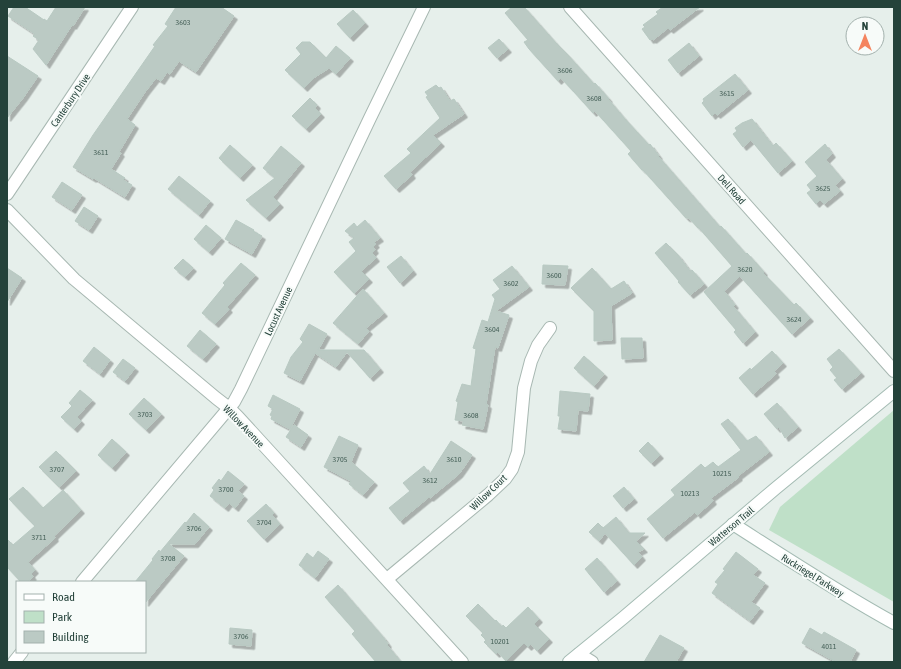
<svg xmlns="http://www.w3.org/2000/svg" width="901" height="669" viewBox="0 0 901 669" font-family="'Asap Condensed',sans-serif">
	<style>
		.green { fill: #bfe0c8 }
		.building { fill: #bbcac4; stroke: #b8c9c2; filter: url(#shadow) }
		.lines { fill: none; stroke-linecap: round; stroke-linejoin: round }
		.minor-casing { stroke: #a8b8b2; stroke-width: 14 }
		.secondary-casing { stroke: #a4bbb3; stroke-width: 14 }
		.minor { stroke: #fff; stroke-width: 12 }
		.secondary { stroke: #fff; stroke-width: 12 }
		.labels { text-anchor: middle; stroke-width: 4; stroke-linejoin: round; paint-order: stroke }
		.number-label { font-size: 8px; fill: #4a645c }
		.street-label { font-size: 10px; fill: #24423a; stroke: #f7fbf9 }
	</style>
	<defs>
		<filter id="shadow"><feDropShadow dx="3.5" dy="3.5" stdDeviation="0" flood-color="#0004"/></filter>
	</defs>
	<rect width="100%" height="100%" fill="#e6efeb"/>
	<path class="green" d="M894,410V602L769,530L780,507Z"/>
	<g class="building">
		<path d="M14,7H25L44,20V19L47,21L56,7H85L73,26L72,25L46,65L33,49L39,40L33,36L35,34L8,16Z"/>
		<path d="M176,7H221L234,16L196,72L179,61L170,74L167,72L161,81L156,78L145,92L127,119L135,125L119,152L121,153L111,169L125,178L123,180L132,185L125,197L94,178L93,179L73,167L93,135L155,46L153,45L168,26L165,24Z"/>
		<path d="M512,7H524L556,43L567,54L594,84L595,83L609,99H608L625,119L649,145L650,144L659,156H658L720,227L721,226L746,254L747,253L764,272L763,273L794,305L796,303L810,318L792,334L740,276L724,291L735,305L733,306L755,332L743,343L734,332L736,330L704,292L732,266L699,228H698L689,218H686L643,170H642L628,154L631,151L595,111L593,113L574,92L561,78L558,81L529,49L524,42L528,40L505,13Z"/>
		<path d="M663,7H700L670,30L668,28L653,40L652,39L650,40L642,29L645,27L643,25L658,14L656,12Z"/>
		<path d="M353,10L365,23L350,38L337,24Z"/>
		<path d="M499,39L508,49L497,58L488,48Z"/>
		<path d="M302,42H310L326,58L336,46L350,58L336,74L329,68L315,77L304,88L285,70L301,54L296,48Z"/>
		<path d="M689,43L699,56L678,73L668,60Z"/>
		<path d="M7,56L38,76L23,98L7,118Z"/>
		<path d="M735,74L748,90L717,115L715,113L712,116L702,103L704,101L703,99Z"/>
		<path d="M436,85L439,88L441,87L450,101L454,99L464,114L433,135L441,143L410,172L412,175L396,189L384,176L411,153L407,149L440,118L426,97L428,96L425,92Z"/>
		<path d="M310,98L317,105L315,108L321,114L306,129L292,116Z"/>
		<path d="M752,119L773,146L776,143L792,161L778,173L751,140L743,147L733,134L737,131L735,128L742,123Z"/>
		<path d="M825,144L832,154L826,160L842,179L835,185L840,191L824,204L820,200L816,204L807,193L811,190L807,185L817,176L805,162Z"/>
		<path d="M230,145L252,165L240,178L219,158Z"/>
		<path d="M281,146L301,163L273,197L280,204L266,218L246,200L275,178L263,168Z"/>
		<path d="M179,176L210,201L199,215L168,189Z"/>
		<path d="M62,182L82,195L72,210L52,197Z"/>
		<path d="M84,207L98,216L89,230L75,221Z"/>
		<path d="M236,220L254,230L253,231L262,236L252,254L225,239Z"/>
		<path d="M365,220L380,238L374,242L376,244L373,247L375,250L372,253L376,258L361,271L369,279L354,293L334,272L356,251L349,242L354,238L345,231L354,223L357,227Z"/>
		<path d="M206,225L221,238L209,252L194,239Z"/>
		<path d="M666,243L678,255L690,271L692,270L704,284L690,295L678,282L679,281L655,253Z"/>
		<path d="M401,256L413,271L400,283L387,267Z"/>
		<path d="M183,259L193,268L185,277L174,268Z"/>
		<path d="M241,263L255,275L227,307L229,309L215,324L202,313L225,285L223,283Z"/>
		<path d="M543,265L568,266L565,285L542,284Z"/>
		<path d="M512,266L529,287L496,311L509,315L498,348L495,347L486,404L488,405L483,429L462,425L464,421L455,420L458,402L456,401L462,384L471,386L476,349L473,348L482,320L488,322L495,299L492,295L500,289L493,280Z"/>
		<path d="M7,268L22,278L7,302Z"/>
		<path d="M592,268L611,289L624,281L632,293L611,306L612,340L594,341V311L571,288Z"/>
		<path d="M363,289L384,313L366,328L369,331L358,344L333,323Z"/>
		<path d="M309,324L327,334L318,350H364L380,369L370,378L347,352L336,367L315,353L300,381L284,373L291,357L303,342L300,339Z"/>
		<path d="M200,330L216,344L203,359L187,346Z"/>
		<path d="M621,338H642L643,358L622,359Z"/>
		<path d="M94,347L110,360L100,374L83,361Z"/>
		<path d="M839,349L861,373L842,389L834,380L837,378L830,370L833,367L827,359Z"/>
		<path d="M772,351L783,363L774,371L776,374L753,394L739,378L750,368L751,370Z"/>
		<path d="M584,356L604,374L594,386L574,368Z"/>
		<path d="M123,359L135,368L125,381L113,372Z"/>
		<path d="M80,390L92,400L77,417L81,421L74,429L61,417L72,406L69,403Z"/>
		<path d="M560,391L590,394L588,411L578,410L576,431L558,429L560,416H558Z"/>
		<path d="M273,395L300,409L290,429L271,419L272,416L270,415L273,409L268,406Z"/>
		<path d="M144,398L161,414L146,430L129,414Z"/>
		<path d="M777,403L798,427L785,438L779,427L777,429L764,414Z"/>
		<path d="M728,419L747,441L756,436L769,452L738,476L739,477L711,498L713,501L697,515L695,512L663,538L647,519L675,495L671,490L701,464L705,468L713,462L718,467L741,450L721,424Z"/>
		<path d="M294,425L308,435L301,447L286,437Z"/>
		<path d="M339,436L358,445L351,462L374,482L363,495L349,484L351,481L324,467Z"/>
		<path d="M112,439L126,452L112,468L98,455Z"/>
		<path d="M451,441L472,455L464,467L459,474L430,498L429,497L400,521L389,508L410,491L403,483L424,466L430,474Z"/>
		<path d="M648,442L660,455L651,463L639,451Z"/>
		<path d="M56,451L76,471L59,487L39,467Z"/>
		<path d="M228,471L244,484L238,491L244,496L235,508L229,503L225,508L210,496L214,490L212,488L219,479L221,481Z"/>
		<path d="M23,487L43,508L63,490L81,510L54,536L55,538L28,562L35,570L31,574L33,577L27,582H21L7,567V539L13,545L35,526L9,499Z"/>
		<path d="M624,487L634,499L623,508L613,496Z"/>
		<path d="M266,504L274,513L272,515L280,524L264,539L247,521Z"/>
		<path d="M194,513L209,527L195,544H169L184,556L145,603V582H135L153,560L152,559L159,550L160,552L185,522L186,523Z"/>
		<path d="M616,517L629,533H645L636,541L644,549L638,552L642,557L634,565L605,533L599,541L589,532L598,523L603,528Z"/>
		<path d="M318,551L329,559L315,578L299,565L307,553L313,558Z"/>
		<path d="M736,552L758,569L753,575L765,583L751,602L760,608L750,621L712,593L718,584L715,582L725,570L723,569Z"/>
		<path d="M597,558L617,581L604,592L585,569Z"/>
		<path d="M338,585L383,637L388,644L387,645L401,662H376L352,634L355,631L325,597Z"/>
		<path d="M478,604L495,621L496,620L502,627L503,625L506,628L528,607L539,619L534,624L549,639L537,651L531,644L528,647L524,643L506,661L498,652L496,654L484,642L486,640L481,635L483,633L466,616Z"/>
		<path d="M230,628L252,630L251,646L229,644Z"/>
		<path d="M810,628L822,635L824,632L856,650L850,662H836L802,643Z"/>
		<path d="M660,635L684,648L676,662H644Z"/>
	</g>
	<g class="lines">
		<defs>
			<g id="minor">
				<path d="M570,7L894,371"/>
				<path d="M7,194L132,7"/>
				<path d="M7,210L74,279L216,398L229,408L238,417L462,662"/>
				<path d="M387,579L488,495L505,479L512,469L518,452L524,388L531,361L538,345L550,328"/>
				<path d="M82,582L234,402L241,389L370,118L424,7"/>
				<path d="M579,654L592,662"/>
				<path d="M14,662L22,652"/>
			</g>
			<g id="secondary">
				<path d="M733,524C786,558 839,593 894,623"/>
				<path d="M569,662L623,618L776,488L894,391"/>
			</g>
		</defs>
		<use href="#minor" class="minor-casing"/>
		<use href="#secondary" class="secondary-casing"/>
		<use href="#minor" class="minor"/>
		<use href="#secondary" class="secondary"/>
	</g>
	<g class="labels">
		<g class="number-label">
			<text x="183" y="25">3603</text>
			<text x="565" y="73">3606</text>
			<text x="727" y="96">3615</text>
			<text x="594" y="101">3608</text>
			<text x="101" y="155">3611</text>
			<text x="823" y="191">3625</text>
			<text x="745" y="272">3620</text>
			<text x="554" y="278">3600</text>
			<text x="511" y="286">3602</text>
			<text x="794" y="322">3624</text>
			<text x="492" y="332">3604</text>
			<text x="145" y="417">3703</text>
			<text x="471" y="418">3608</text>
			<text x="340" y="462">3705</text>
			<text x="454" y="462">3610</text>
			<text x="57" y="472">3707</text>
			<text x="722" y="476">10215</text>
			<text x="430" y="483">3612</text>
			<text x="226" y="492">3700</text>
			<text x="690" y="496">10213</text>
			<text x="264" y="525">3704</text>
			<text x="194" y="531">3706</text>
			<text x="39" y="540">3711</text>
			<text x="168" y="561">3708</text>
			<text x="241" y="639">3706</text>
			<text x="500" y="644">10201</text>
			<text x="829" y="649">4011</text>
		</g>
		<g class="street-label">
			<text transform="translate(70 100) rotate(-56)" y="4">Canterbury Drive</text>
			<text transform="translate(732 189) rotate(48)" y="4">Dell Road</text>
			<text transform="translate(278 311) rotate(-65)" y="4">Locust Avenue</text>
			<text transform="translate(244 426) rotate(46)" y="4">Willow Avenue</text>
			<text transform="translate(488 492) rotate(-44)" y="4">Willow Court</text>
			<text transform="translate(731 526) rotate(-40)" y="4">Watterson Trail</text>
			<text transform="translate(813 575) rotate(32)" y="4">Ruckriegel Parkway</text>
		</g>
	</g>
	<rect width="901" height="669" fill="none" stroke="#24423a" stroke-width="16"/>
	<rect x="16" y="581" width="130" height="72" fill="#f7fbf9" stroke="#a3b1ad"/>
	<rect x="24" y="594" width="20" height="6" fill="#ffffff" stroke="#a3b1ad"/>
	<text x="52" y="601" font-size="12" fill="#24423a">Road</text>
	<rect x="24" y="611" width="20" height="12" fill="#bfe0c8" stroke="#a3b1ad"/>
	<text x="52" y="621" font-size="12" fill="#24423a">Park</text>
	<rect x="24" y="631" width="20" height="12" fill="#bbcac4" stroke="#a3b1ad"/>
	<text x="52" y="641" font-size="12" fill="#24423a">Building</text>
	<g transform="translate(865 36)"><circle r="19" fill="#f7fbf9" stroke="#a3b1ad"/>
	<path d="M0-3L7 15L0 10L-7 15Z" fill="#f4845f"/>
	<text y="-6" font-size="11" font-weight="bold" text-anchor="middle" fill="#24423a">N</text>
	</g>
</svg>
